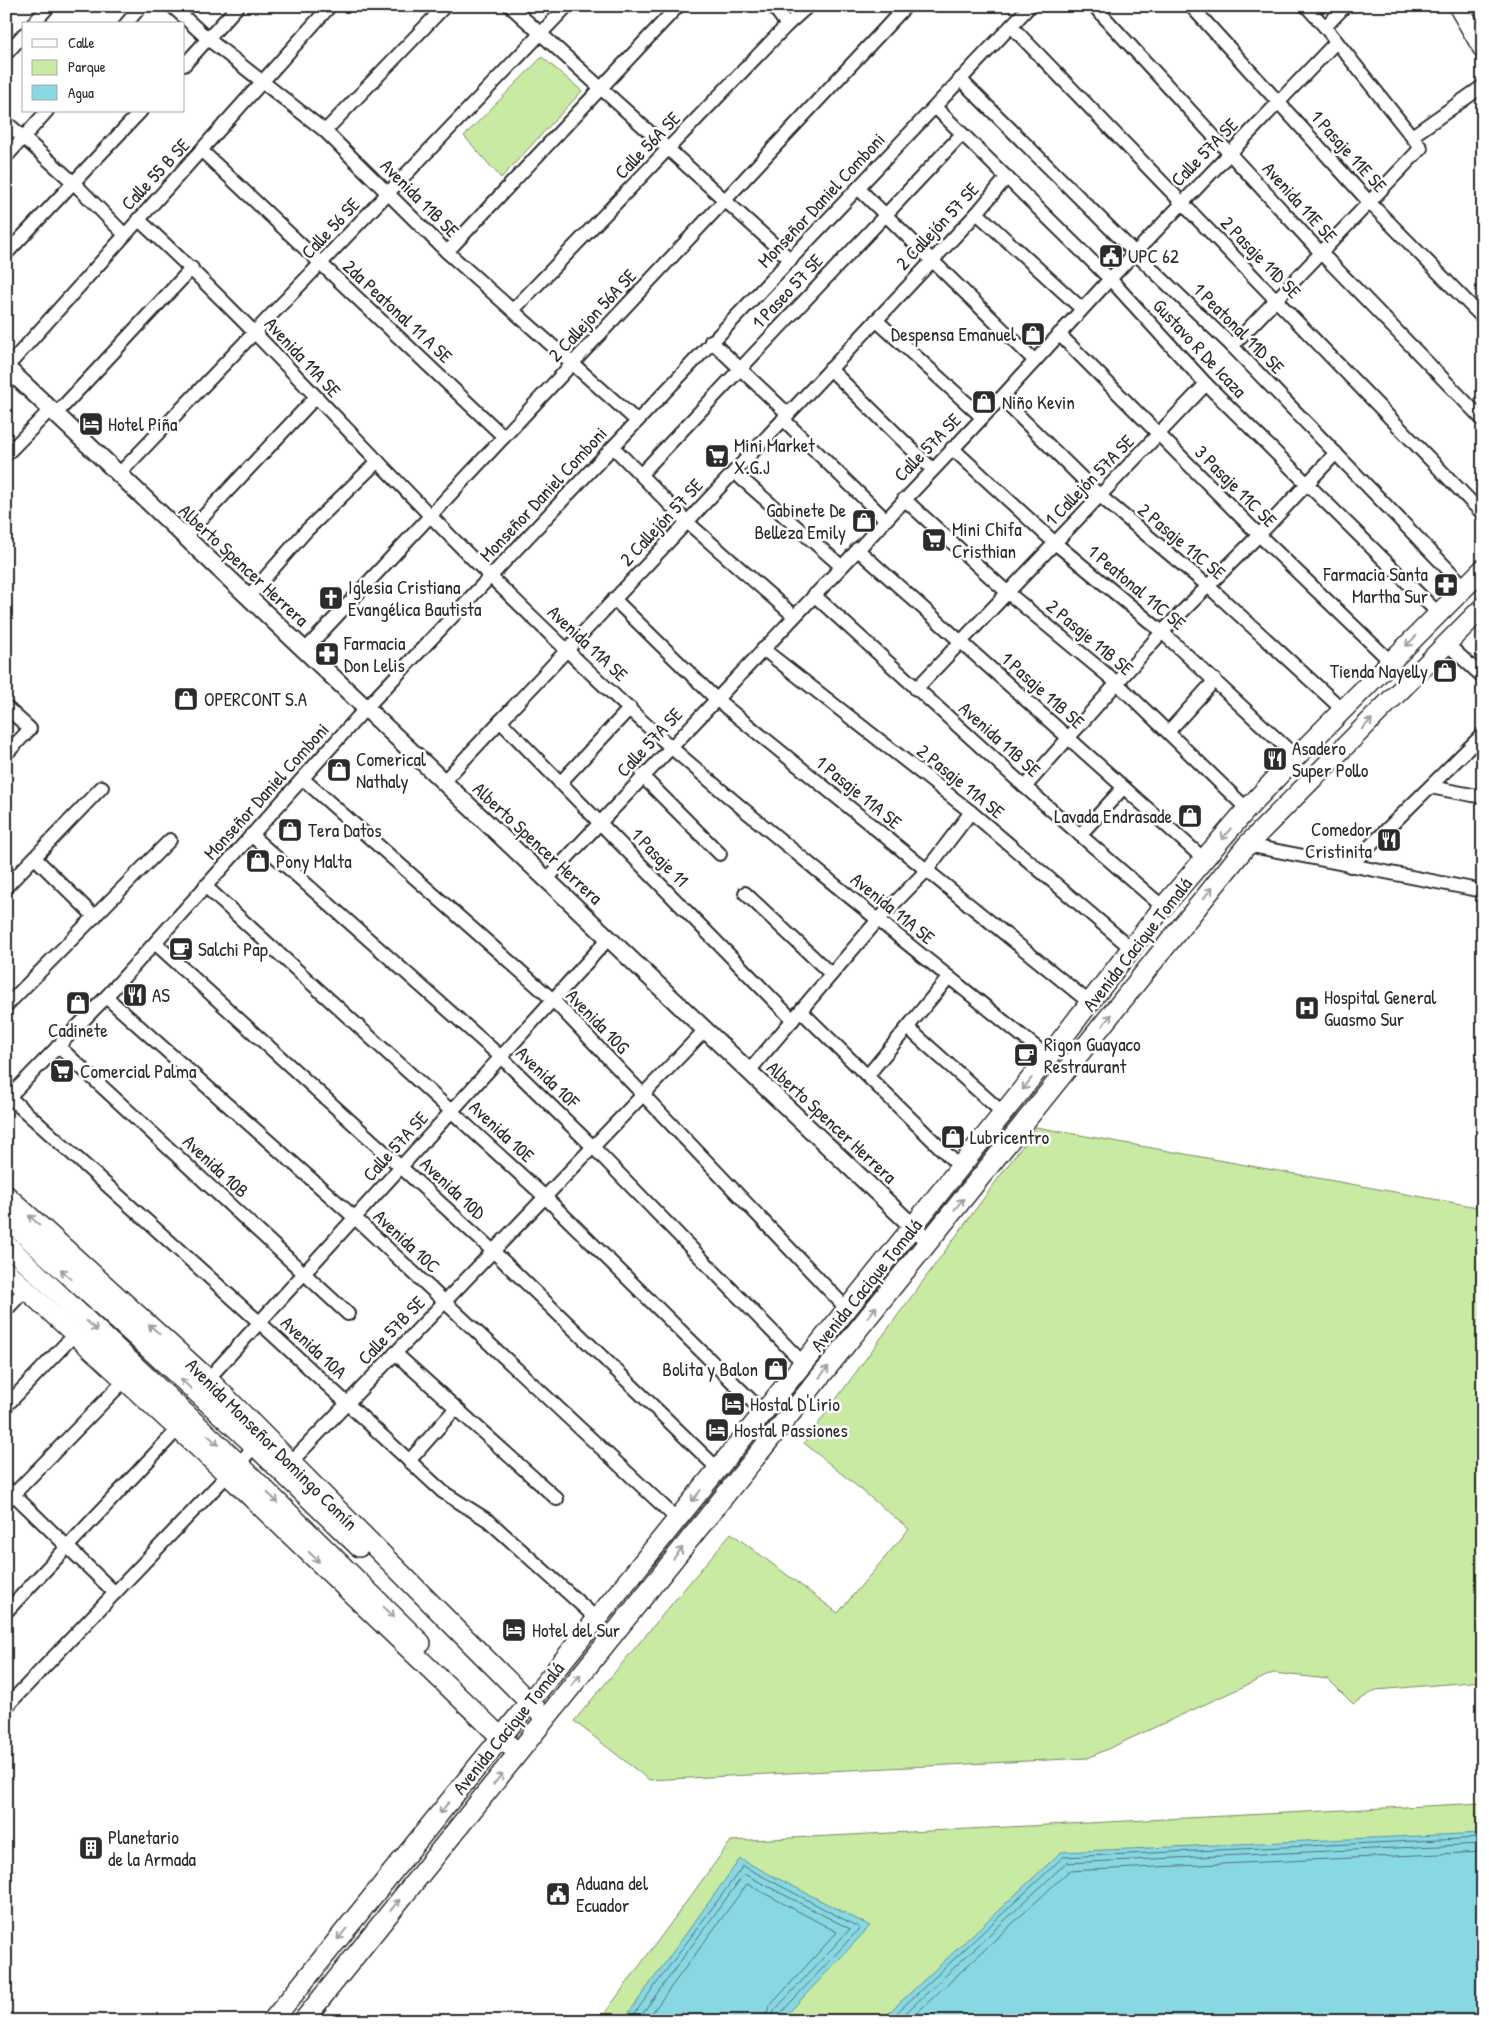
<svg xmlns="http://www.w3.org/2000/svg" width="1489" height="2027" viewBox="0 0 1489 2027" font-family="'Patrick Hand',sans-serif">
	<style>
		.green { fill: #c8eaa2; stroke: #7a8a66 }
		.water { fill: #88d8e3; stroke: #639399 }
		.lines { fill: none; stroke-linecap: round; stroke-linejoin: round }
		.shore { stroke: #507075; stroke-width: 1 }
		.minor-casing { stroke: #2b2b2b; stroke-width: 16 }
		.tertiary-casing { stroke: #2b2b2b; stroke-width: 20 }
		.secondary-casing { stroke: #2b2b2b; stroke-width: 22 }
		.minor { stroke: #fff; stroke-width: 12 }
		.tertiary { stroke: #fff; stroke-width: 16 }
		.secondary { stroke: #fff; stroke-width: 19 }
		.oneway { stroke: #a0a0a0 }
		.labels { text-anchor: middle; stroke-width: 5; stroke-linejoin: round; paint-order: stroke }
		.street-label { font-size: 19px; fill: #2b2b2b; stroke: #fff }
		.poi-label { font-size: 19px; fill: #2b2b2b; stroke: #fff; text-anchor: start }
	</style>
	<rect width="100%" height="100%" fill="#fff"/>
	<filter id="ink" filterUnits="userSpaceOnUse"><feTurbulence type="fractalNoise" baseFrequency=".02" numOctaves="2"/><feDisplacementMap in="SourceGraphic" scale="10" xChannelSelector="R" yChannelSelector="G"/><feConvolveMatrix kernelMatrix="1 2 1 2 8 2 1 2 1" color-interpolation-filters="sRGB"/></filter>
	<g filter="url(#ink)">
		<g class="green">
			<path d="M542,57L582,91L501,178L464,136Z"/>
			<path d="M1036,1127L1483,1208V1681L1376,1690L1353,1704L1328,1679L1273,1673L1088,1758L649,1780L574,1721L731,1533L838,1613L909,1529L804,1443Z"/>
			<path d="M1483,1803V2021H599L731,1841Z"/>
		</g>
		<g class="water">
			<path d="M1483,1833V2006L1467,2021H880L1061,1852Z"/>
			<path d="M740,1859L870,1926L781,2021H623Z"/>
		</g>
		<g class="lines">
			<g class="shore">
				<path d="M629,2021L743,1866L860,1928L779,2015L778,2021"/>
				<path d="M637,2021L744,1874L850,1929L774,2011L771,2021"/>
				<path d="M646,2021L747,1884L837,1932L769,2007L764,2021"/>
				<path d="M888,2021L1063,1857L1483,1838"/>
				<path d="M897,2021L1066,1863L1483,1844"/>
				<path d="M908,2021L1069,1871L1483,1852"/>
			</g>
			<defs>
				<g id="minor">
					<path d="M172,6L208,39L325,131L447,252L637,421"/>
					<path d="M510,6L791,260"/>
					<path d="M773,6L787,25"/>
					<path d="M1094,6L1321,253L1483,420"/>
					<path d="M1191,6L1370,203L1483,318"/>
					<path d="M33,24L49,6"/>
					<path d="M126,24L141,6"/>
					<path d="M1011,26L1483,514"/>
					<path d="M1325,27L1345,6"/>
					<path d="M6,54L24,34"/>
					<path d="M184,65L238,6"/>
					<path d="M960,79L1135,253L1232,346L1465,587"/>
					<path d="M935,107L1110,279L1206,384L1439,614"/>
					<path d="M6,122L74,183L124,234"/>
					<path d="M325,131L445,6"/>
					<path d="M1412,136L1483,86"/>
					<path d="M202,151L504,437"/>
					<path d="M6,157L47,111"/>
					<path d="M859,189L1034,360"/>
					<path d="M977,213L1082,309"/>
					<path d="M138,219C262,333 372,460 492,578C551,635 611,694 673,749C795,855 922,955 1048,1057"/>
					<path d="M447,252L678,6"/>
					<path d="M6,254L141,111"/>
					<path d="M513,310L787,25L808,6"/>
					<path d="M876,320L982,417"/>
					<path d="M1059,334L1259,535L1390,661"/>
					<path d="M711,341L788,414"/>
					<path d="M1232,346L1421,148L1325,27L1306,6"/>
					<path d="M7,367L330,6"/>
					<path d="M830,369L932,469"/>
					<path d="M1001,398L1100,496L1208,586L1342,709"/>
					<path d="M56,414L192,268"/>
					<path d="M783,419L885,519"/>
					<path d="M613,447L687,522L794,616"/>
					<path d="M952,448L1055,543L1162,632L1296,757"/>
					<path d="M6,455L51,409"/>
					<path d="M734,472L841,566"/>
					<path d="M119,474L567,6"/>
					<path d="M641,474L962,134"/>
					<path d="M904,499L1008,593L1117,683L1247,809"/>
					<path d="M185,536L315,398"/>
					<path d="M857,549L1205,860"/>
					<path d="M814,595L1025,787L1163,907"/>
					<path d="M249,596L306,531L378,461"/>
					<path d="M614,599L716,699L1090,1003"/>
					<path d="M1447,644L1483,677"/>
					<path d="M763,649L971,812L1131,948"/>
					<path d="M305,650L906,6"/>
					<path d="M916,689L1206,384"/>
					<path d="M6,707L30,729L6,754"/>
					<path d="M500,721L793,1020"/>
					<path d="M1168,732L1215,680"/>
					<path d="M642,776L720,854"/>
					<path d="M303,779L553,1000L847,1309"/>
					<path d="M443,782L977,213L1007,177"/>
					<path d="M560,783L630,708"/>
					<path d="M1025,787L1162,632L1259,535L1336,453"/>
					<path d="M1430,787L1483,797"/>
					<path d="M251,835L501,1057L593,1147L803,1363"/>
					<path d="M1080,835L1123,788"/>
					<path d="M1247,845L1483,891"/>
					<path d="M35,858L95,917"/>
					<path d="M1350,866L1483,734"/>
					<path d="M547,879L1001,398L1110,279L1336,42"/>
					<path d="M205,886L545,1197L763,1412"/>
					<path d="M6,887L102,787"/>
					<path d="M745,893L831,974"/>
					<path d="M155,943L493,1251L718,1469"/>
					<path d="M106,997L355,1218L677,1519"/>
					<path d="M6,1006L170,840"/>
					<path d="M801,1011L960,1167"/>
					<path d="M908,1028L1003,1113"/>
					<path d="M58,1046L348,1314"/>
					<path d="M749,1071L877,921L926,871L971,812"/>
					<path d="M868,1075L949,977"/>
					<path d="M9,1097L259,1322L443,1492L489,1521L597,1619"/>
					<path d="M6,1100L106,997L366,708L1030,6"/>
					<path d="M6,1310L26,1289"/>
					<path d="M395,1353L557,1499"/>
					<path d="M208,1379L609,938"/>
					<path d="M6,1406L75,1334"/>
					<path d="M292,1461L705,1030"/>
					<path d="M409,1461L456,1408"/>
					<path d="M6,1487L115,1593"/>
					<path d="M6,1502L125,1380"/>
					<path d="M6,1612L178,1429"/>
					<path d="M6,1707L260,1441"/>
				</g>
				<path id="tertiary" d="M6,367L929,1242"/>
				<g id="secondary">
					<path d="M1458,6L1483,49"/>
					<path d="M6,1195L208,1379L537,1710"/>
					<path d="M6,1218L255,1446L359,1547"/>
					<path d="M6,1244L239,1464L421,1643"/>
					<path d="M6,1271L228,1475L510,1746"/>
					<path d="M272,2021L847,1309L1048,1057L1163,907L1247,809L1296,757L1483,569"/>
					<path d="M303,2021L1247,845L1483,607"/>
				</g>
			</defs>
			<use href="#minor" class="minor-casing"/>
			<use href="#tertiary" class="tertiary-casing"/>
			<use href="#secondary" class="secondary-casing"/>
			<use href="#minor" class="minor"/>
			<use href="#tertiary" class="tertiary"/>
			<use href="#secondary" class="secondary"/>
		</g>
		<defs><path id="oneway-shaft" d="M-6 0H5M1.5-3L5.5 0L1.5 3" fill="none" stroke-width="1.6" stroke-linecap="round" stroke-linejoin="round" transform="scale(1.25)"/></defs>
		<g class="oneway">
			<use href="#oneway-shaft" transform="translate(1411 641) rotate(136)"/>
			<use href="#oneway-shaft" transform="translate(1367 724) rotate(-45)"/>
			<use href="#oneway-shaft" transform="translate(1226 834) rotate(130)"/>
			<use href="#oneway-shaft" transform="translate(1208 893) rotate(-51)"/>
			<use href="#oneway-shaft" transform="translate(1107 1020) rotate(-51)"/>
			<use href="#oneway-shaft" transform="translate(1027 1084) rotate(128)"/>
			<use href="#oneway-shaft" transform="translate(959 1204) rotate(-51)"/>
			<use href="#oneway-shaft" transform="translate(34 1220) rotate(-138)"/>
			<use href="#oneway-shaft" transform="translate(66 1274) rotate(-137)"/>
			<use href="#oneway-shaft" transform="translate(872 1312) rotate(-51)"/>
			<use href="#oneway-shaft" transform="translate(92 1326) rotate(43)"/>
			<use href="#oneway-shaft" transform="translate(154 1329) rotate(-138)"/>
			<use href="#oneway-shaft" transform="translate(824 1372) rotate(-51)"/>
			<use href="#oneway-shaft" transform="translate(186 1384) rotate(-137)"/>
			<use href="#oneway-shaft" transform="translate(213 1440) rotate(43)"/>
			<use href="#oneway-shaft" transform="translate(696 1496) rotate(129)"/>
			<use href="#oneway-shaft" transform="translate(273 1498) rotate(44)"/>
			<use href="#oneway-shaft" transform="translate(678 1553) rotate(-51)"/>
			<use href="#oneway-shaft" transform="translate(314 1557) rotate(44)"/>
			<use href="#oneway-shaft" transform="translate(389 1612) rotate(44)"/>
			<use href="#oneway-shaft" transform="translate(576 1680) rotate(-51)"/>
			<use href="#oneway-shaft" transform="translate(498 1779) rotate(-51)"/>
			<use href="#oneway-shaft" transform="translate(444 1808) rotate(129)"/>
			<use href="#oneway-shaft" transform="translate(395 1905) rotate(-51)"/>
			<use href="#oneway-shaft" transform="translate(342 1934) rotate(129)"/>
		</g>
	</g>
	<defs>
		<symbol id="civic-square" viewBox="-11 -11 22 22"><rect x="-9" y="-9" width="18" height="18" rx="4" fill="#2b2b2b" stroke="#fff"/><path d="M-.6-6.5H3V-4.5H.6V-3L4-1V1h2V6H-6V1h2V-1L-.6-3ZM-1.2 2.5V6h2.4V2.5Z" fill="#fff"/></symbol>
		<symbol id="shop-square" viewBox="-11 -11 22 22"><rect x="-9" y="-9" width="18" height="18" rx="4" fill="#2b2b2b" stroke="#fff"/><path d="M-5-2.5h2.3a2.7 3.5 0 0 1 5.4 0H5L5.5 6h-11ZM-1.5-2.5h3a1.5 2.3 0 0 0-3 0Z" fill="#fff"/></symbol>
		<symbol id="hotel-square" viewBox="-11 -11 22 22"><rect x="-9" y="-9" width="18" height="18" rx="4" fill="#2b2b2b" stroke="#fff"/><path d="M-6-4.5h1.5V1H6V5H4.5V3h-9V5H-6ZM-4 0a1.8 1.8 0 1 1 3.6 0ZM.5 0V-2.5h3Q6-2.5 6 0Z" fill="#fff"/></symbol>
		<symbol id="supermarket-square" viewBox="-11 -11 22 22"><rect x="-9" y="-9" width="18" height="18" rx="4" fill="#2b2b2b" stroke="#fff"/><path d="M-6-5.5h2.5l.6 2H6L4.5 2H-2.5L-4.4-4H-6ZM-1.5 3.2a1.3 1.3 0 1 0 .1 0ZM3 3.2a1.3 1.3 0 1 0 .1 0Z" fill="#fff"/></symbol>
		<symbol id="pharmacy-square" viewBox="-11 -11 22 22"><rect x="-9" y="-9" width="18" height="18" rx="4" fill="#2b2b2b" stroke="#fff"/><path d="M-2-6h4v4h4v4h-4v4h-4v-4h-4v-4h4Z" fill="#fff"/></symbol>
		<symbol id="church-square" viewBox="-11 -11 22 22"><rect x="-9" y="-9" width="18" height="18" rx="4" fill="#2b2b2b" stroke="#fff"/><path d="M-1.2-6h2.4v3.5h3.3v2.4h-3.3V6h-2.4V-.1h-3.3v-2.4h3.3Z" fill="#fff"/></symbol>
		<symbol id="restaurant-square" viewBox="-11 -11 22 22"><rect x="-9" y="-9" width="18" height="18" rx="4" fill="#2b2b2b" stroke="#fff"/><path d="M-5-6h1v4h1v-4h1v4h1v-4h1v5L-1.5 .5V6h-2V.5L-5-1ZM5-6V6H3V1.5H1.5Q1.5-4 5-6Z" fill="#fff"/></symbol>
		<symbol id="cafe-square" viewBox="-11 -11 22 22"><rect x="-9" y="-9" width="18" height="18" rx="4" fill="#2b2b2b" stroke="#fff"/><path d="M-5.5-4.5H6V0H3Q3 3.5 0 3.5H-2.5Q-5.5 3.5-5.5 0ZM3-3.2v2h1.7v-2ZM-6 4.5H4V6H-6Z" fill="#fff"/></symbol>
		<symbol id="hospital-square" viewBox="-11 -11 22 22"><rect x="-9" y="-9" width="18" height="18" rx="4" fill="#2b2b2b" stroke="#fff"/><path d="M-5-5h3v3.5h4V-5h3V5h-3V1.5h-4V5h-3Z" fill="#fff"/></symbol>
		<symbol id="building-square" viewBox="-11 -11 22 22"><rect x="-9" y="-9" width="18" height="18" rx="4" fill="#2b2b2b" stroke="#fff"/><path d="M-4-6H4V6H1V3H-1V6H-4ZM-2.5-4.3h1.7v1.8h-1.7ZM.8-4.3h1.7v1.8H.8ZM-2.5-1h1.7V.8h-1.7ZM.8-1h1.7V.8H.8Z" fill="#fff"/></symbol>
	</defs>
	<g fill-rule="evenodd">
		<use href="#civic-square" x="1097" y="242" width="28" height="28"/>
		<use href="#shop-square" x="1019" y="320" width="28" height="28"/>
		<use href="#shop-square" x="970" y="388" width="28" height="28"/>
		<use href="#hotel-square" x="77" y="410" width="28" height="28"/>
		<use href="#supermarket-square" x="703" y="442" width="28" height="28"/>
		<use href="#shop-square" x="850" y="507" width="28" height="28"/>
		<use href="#supermarket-square" x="920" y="526" width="28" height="28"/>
		<use href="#pharmacy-square" x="1432" y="571" width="28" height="28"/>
		<use href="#church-square" x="317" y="584" width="28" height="28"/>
		<use href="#pharmacy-square" x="313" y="640" width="28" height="28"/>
		<use href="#shop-square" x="1431" y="657" width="28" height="28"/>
		<use href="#shop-square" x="172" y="685" width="28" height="28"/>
		<use href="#restaurant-square" x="1261" y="745" width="28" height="28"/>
		<use href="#shop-square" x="325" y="756" width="28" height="28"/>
		<use href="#shop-square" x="1176" y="802" width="28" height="28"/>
		<use href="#shop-square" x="276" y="816" width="28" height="28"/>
		<use href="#restaurant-square" x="1375" y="826" width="28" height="28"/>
		<use href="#shop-square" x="244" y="847" width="28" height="28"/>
		<use href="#cafe-square" x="167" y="935" width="28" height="28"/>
		<use href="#restaurant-square" x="121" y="981" width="28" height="28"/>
		<use href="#shop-square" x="64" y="989" width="28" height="28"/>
		<use href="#hospital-square" x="1293" y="994" width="28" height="28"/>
		<use href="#cafe-square" x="1012" y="1041" width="28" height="28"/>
		<use href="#supermarket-square" x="48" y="1057" width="28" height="28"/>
		<use href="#shop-square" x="939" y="1123" width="28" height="28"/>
		<use href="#shop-square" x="762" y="1355" width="28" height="28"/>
		<use href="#hotel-square" x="719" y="1390" width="28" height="28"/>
		<use href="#hotel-square" x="703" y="1416" width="28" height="28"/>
		<use href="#hotel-square" x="500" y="1616" width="28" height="28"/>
		<use href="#building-square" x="77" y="1834" width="28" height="28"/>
		<use href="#civic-square" x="544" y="1880" width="28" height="28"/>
	</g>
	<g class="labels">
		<g class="street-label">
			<text transform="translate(647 145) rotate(-46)" y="7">Calle 56A SE</text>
			<text transform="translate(1349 151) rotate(48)" y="7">1 Pasaje 11E SE</text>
			<text transform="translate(1204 152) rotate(-46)" y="7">Calle 57A SE</text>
			<text transform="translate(155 174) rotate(-47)" y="7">Calle 55 B SE</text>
			<text transform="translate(420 198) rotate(45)" y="7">Avenida 11B SE</text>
			<text transform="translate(821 200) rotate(-47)" y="7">Monseñor Daniel Comboni</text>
			<text transform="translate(1300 202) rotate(48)" y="7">Avenida 11E SE</text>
			<text transform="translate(937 226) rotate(-47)" y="7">2 Callejón 57 SE</text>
			<text transform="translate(330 228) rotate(-47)" y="7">Calle 56 SE</text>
			<text transform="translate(1261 257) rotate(46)" y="7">2 Pasaje 11D SE</text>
			<text transform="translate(787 291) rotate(-47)" y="7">1 Paseo 57 SE</text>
			<text transform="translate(398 311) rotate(43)" y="7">2da Peatonal 11 A SE</text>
			<text transform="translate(592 315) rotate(-47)" y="7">2 Callejon 56A SE</text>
			<text transform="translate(1239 328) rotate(45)" y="7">1 Peatonal 11D SE</text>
			<text transform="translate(1200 348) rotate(47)" y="7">Gustavo R De Icaza</text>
			<text transform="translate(303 357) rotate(47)" y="7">Avenida 11A SE</text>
			<text transform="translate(927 447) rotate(-46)" y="7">Calle 57A SE</text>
			<text transform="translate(1089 480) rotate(-46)" y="7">1 Callejón 57A SE</text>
			<text transform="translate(1236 486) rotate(45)" y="7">3 Pasaje 11C SE</text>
			<text transform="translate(543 494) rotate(-47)" y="7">Monseñor Daniel Comboni</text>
			<text transform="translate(661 522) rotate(-47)" y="7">2 Callejón 57 SE</text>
			<text transform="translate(1182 541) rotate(40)" y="7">2 Pasaje 11C SE</text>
			<text transform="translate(244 565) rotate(43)" y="7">Alberto Spencer Herrera</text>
			<text transform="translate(1137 587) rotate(40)" y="7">1 Peatonal 11C SE</text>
			<text transform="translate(1090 637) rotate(40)" y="7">2 Pasaje 11B SE</text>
			<text transform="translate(588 643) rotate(43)" y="7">Avenida 11A SE</text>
			<text transform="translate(1043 690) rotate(42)" y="7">1 Pasaje 11B SE</text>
			<text transform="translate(1000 739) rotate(42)" y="7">Avenida 11B SE</text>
			<text transform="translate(649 742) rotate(-47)" y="7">Calle 57A SE</text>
			<text transform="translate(961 781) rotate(39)" y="7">2 Pasaje 11A SE</text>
			<text transform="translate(266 791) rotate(-48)" y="7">Monseñor Daniel Comboni</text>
			<text transform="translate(859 792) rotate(39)" y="7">1 Pasaje 11A SE</text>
			<text transform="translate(538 843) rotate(43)" y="7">Alberto Spencer Herrera</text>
			<text transform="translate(660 857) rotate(46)" y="7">1 Pasaje 11</text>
			<text transform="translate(893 908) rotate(39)" y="7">Avenida 11A SE</text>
			<text transform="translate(1137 944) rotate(-52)" y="7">Avenida Cacique Tomalá</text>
			<text transform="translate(598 1021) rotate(46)" y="7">Avenida 10G</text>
			<text transform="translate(548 1077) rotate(44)" y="7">Avenida 10F</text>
			<text transform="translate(832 1122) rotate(43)" y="7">Alberto Spencer Herrera</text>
			<text transform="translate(502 1131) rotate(43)" y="7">Avenida 10E</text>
			<text transform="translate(395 1146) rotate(-48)" y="7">Calle 57A SE</text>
			<text transform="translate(216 1166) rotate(43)" y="7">Avenida 10B</text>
			<text transform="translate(453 1188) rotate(43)" y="7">Avenida 10D</text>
			<text transform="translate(407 1241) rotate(43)" y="7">Avenida 10C</text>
			<text transform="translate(866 1285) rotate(-51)" y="7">Avenida Cacique Tomalá</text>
			<text transform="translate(391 1330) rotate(-46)" y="7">Calle 57B SE</text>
			<text transform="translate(314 1347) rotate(43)" y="7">Avenida 10A</text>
			<text transform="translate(272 1444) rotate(45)" y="7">Avenida Monseñor Domingo Comín</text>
			<text transform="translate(508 1728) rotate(-51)" y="7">Avenida Cacique Tomalá</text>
		</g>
		<g class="poi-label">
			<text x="1128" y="263">UPC 62</text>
			<text x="1016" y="341" text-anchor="end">Despensa Emanuel</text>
			<text x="1002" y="409">Niño Kevin</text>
			<text x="108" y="431">Hotel Piña</text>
			<text x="734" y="452">Mini Market<tspan x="734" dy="22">X.G.J</tspan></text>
			<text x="846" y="517" text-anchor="end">Gabinete De<tspan x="846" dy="22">Belleza Emily</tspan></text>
			<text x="952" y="536">Mini Chifa<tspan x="952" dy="22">Cristhian</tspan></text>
			<text x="1428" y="581" text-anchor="end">Farmacia Santa<tspan x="1428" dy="22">Martha Sur</tspan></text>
			<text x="348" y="594">Iglesia Cristiana<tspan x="348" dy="22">Evangélica Bautista</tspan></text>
			<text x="344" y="650">Farmacia<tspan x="344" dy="22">Don Lelis</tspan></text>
			<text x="1428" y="678" text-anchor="end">Tienda Nayelly</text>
			<text x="204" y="706">OPERCONT S.A</text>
			<text x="1292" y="755">Asadero<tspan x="1292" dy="22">Super Pollo</tspan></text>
			<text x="356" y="766">Comerical<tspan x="356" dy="22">Nathaly</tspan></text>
			<text x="1172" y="823" text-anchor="end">Lavada Endrasade</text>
			<text x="1372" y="836" text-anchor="end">Comedor<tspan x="1372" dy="22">Cristinita</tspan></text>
			<text x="308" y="837">Tera Datos</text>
			<text x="276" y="868">Pony Malta</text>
			<text x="198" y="956">Salchi Pap</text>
			<text x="152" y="1002">AS</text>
			<text x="1324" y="1004">Hospital General<tspan x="1324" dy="22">Guasmo Sur</tspan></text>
			<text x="78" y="1037" text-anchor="middle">Cadinete</text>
			<text x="1044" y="1051">Rigon Guayaco<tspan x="1044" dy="22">Restraurant</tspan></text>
			<text x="80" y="1078">Comercial Palma</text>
			<text x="970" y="1144">Lubricentro</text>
			<text x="758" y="1376" text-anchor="end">Bolita y Balon</text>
			<text x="750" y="1411">Hostal D'Lirio</text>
			<text x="734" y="1437">Hostal Passiones</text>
			<text x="532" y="1637">Hotel del Sur</text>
			<text x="108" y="1844">Planetario<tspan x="108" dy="22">de la Armada</tspan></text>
			<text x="576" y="1890">Aduana del<tspan x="576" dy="22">Ecuador</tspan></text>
		</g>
	</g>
	<rect width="1489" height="2027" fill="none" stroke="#fff" stroke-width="25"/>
	<rect x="12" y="12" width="1464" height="2002" fill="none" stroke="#2b2b2b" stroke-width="2" filter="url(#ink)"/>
	<rect x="22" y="22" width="162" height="90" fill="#ffffff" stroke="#aaaaaa"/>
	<rect x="32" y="39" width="25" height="8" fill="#ffffff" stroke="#aaaaaa"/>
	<text x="68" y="48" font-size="15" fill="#2b2b2b">Calle</text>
	<rect x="32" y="60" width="25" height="15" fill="#c8eaa2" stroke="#aaaaaa"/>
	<text x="68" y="72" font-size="15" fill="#2b2b2b">Parque</text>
	<rect x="32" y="85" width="25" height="15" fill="#88d8e3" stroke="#aaaaaa"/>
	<text x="68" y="98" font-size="15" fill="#2b2b2b">Agua</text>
</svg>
